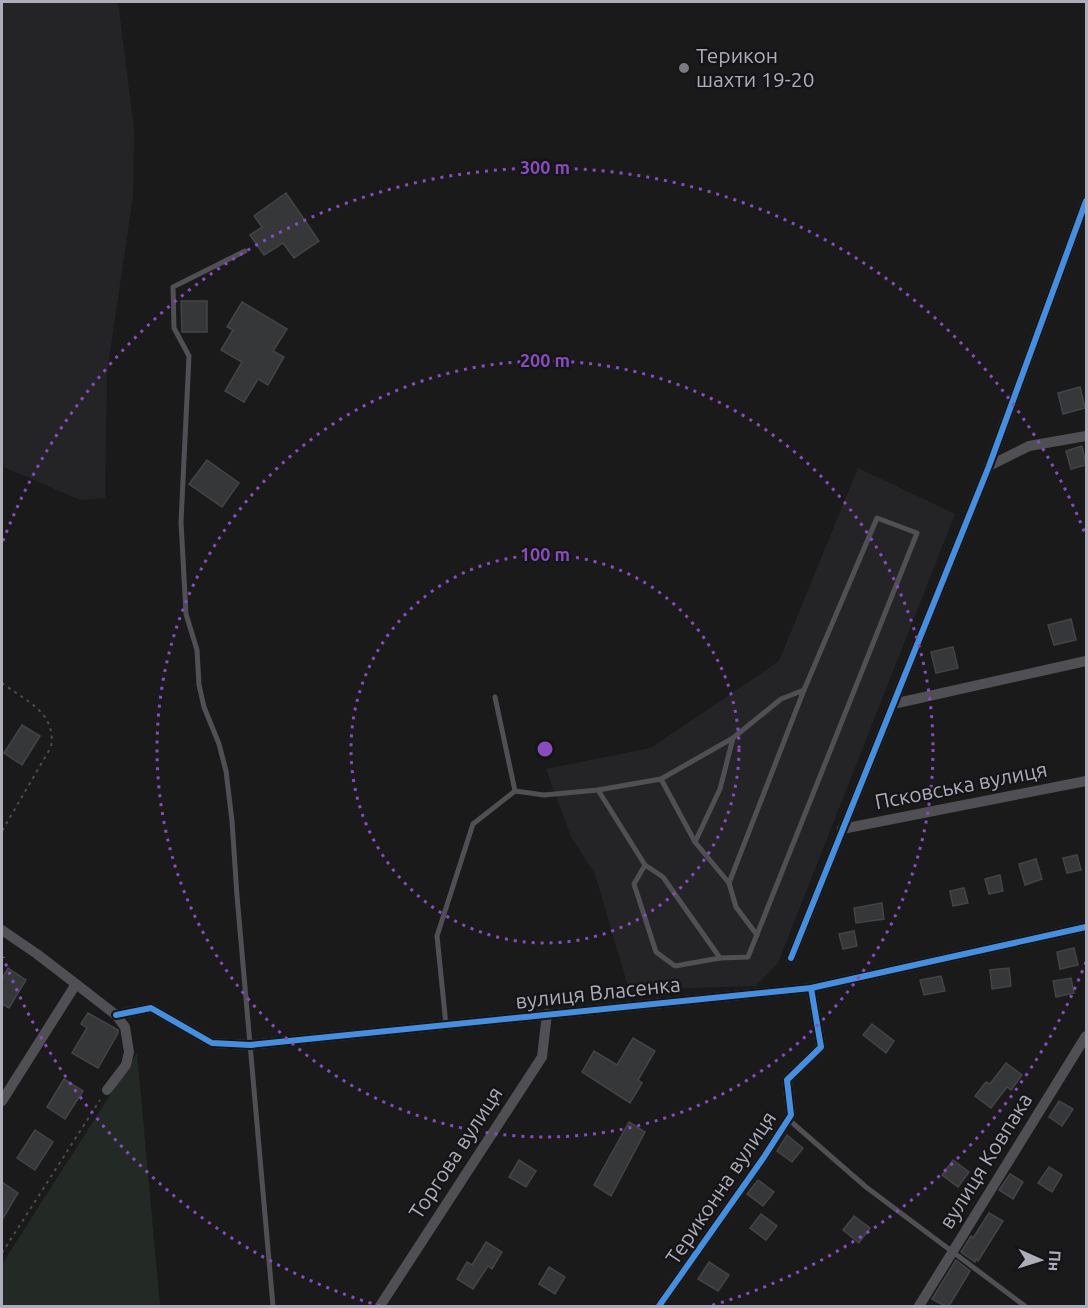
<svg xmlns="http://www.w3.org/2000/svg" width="1088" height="1308" viewBox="0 0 1088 1308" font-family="Ubuntu,sans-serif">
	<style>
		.built { fill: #242426 }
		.green { fill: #232924 }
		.building { fill: #363738; stroke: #434446; stroke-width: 1.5 }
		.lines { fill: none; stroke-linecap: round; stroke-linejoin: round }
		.path { stroke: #4c4c4f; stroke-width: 2; stroke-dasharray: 3 4.5; stroke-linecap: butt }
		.lane { stroke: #505054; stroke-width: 5 }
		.street { stroke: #505054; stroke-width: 10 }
		.cycleway-casing { stroke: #151416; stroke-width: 10 }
		.cycleway { stroke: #468fdf; stroke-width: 6 }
		.ring { fill: none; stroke: #884cbe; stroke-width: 3; stroke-dasharray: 3 6 }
		.poi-dot { fill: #7a7a82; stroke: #151416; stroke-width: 2 }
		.labels { text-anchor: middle; stroke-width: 4.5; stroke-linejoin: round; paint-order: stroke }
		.poi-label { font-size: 21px; fill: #adaeba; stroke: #151416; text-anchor: start }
		.street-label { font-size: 21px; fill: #adaeba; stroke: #151416 }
		.centre { fill: #884cbe; stroke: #151416; stroke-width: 3 }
		.ring-label { font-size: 18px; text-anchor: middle; font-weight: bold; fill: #884cbe; stroke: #151416; stroke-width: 4.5; stroke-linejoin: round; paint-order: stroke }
	</style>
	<rect width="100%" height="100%" fill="#1a1a1a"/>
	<g class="built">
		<path d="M2,2H118L134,129L133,196L107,373L105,498L80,500L4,467L2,458Z"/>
		<path d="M858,468L955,514L778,963L756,986L629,990L595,874L571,837L546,769L651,748L779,661Z"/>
	</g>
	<path class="green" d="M137,1053L160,1306H2V1264Z"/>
	<g class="building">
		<path d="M286,193L319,241L294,258L283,243L264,255L250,235L262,227L254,216Z"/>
		<path d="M181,301H207V332H182Z"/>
		<path d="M242,302L287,329L273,351L284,357L268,385L258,379L244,402L225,391L242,362L221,350L233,330L227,327Z"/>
		<path d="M1080,387L1085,408L1063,414L1058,393Z"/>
		<path d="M1082,446L1086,465L1071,469L1066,451Z"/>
		<path d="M207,460L239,483L222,507L189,484Z"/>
		<path d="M1071,619L1076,640L1054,645L1048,625Z"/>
		<path d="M953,647L958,668L936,673L931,652Z"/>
		<path d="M22,725L40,736L22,765L4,753Z"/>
		<path d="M1077,855L1081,870L1067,873L1063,858Z"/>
		<path d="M1036,859L1042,879L1025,885L1019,864Z"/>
		<path d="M1000,875L1003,891L989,894L985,879Z"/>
		<path d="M964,888L968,903L953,906L950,891Z"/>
		<path d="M882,903L884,919L856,923L854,908Z"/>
		<path d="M854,931L857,946L843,949L839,934Z"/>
		<path d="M1074,948L1078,965L1060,969L1057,952Z"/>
		<path d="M8,968L26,980L9,1008L2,1004V979Z"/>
		<path d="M1009,968L1011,986L992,989L990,970Z"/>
		<path d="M941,976L945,991L924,995L920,980Z"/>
		<path d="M1071,978L1074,993L1056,997L1053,981Z"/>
		<path d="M88,1013L118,1030V1033L98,1068L72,1053L87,1028L81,1024Z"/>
		<path d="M872,1024L894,1041L886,1053L863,1035Z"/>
		<path d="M633,1038L655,1051L638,1080L642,1083L630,1103L582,1072L594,1051L617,1065Z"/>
		<path d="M1006,1063L1022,1075L1011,1090L1007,1087L991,1108L975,1096L986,1082L990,1084Z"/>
		<path d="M64,1079L83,1091L65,1119L47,1107Z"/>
		<path d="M1059,1101L1073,1109L1062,1126L1049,1117Z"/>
		<path d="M629,1122L645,1132L611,1196L594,1185Z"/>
		<path d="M35,1130L53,1142L35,1170L17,1158Z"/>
		<path d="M787,1135L803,1148L792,1162L777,1151Z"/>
		<path d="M519,1160L536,1171L526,1187L509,1177Z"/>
		<path d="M953,1160L969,1172L958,1187L942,1175Z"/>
		<path d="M1049,1167L1062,1175L1052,1192L1038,1183Z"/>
		<path d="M1010,1174L1023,1182L1013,1199L999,1190Z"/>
		<path d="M758,1180L774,1192L763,1206L747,1194Z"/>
		<path d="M2,1182L18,1193L2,1220Z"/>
		<path d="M989,1213L1003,1221L978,1261L976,1259L975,1262L961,1252L971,1236L973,1238Z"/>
		<path d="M761,1214L777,1226L766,1240L750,1228Z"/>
		<path d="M854,1216L870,1228L859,1243L843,1230Z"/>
		<path d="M486,1242L502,1252L492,1269L488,1266L473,1289L457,1279L467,1262L472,1265Z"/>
		<path d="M956,1260L970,1271L949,1306H945L932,1299Z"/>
		<path d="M709,1262L729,1275L718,1291L698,1279Z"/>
		<path d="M549,1267L565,1277L555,1294L539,1284Z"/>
	</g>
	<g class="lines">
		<g class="path">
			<path d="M2,683C26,701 57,713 51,747L2,831"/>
			<path d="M2,1253L100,1100"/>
		</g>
		<g class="lane">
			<path d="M245,251L173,287L174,328L189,356L181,522L186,614L197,650L199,685L204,707L219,744L226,771L232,821L237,896L273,1306"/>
			<path d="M495,697L515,791"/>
			<path d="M661,779L733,738L781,699L804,690"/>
			<path d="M598,790L645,865L663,877L720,958"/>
			<path d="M695,842L720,789L733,738"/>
			<path d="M729,883L736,907L757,935"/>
			<path d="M446,1025L437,936L473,824L515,791L544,795L598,790L661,779L695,842L729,883L804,690L877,518L917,533L748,957L720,958L675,966L656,952L634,884L645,865"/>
			<path d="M788,1119L866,1187L1025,1306"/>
		</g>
		<g class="street">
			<path d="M989,466L1029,446L1086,436"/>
			<path d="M893,704L1086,661"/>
			<path d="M842,829L1086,781"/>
			<path d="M2,930L37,954L76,984L116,1015L125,1027L129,1052L126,1065L107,1090"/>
			<path d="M791,958L989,466L1086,201"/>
			<path d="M116,1015L151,1008L212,1043L250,1045L811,988L1086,927"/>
			<path d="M2,1101L76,984"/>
			<path d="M380,1306L542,1057L547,1014"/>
			<path d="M659,1306L764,1157L791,1115L787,1080L821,1047L811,988"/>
			<path d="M919,1306L1086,1036"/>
		</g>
		<defs>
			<g id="cycleway">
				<path d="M791,958L989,466L1086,201"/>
				<path d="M116,1015L151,1008L212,1043L250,1045L811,988L1086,927"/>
				<path d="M659,1306L764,1157L791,1115L787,1080L821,1047L811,988"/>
			</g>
		</defs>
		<use href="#cycleway" class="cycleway-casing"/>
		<use href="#cycleway" class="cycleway"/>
	</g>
	<g class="ring">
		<circle cx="545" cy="749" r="194"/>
		<circle cx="545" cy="749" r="388"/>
		<path d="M1086 962A581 581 0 0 1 710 1306M380 1306A581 581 0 0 1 3 957M3 541A581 581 0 0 1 1086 536"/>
	</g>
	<circle class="poi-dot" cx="684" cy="68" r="6"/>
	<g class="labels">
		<g class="poi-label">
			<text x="696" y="63">Терикон<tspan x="696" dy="24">шахти 19-20</tspan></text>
		</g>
		<g class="street-label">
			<text transform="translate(961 786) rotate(-11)" y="7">Псковська вулиця</text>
			<text transform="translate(598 993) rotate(-6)" y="7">вулиця Власенка</text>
			<text transform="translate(456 1153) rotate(-57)" y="7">Торгова вулиця</text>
			<text transform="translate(986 1161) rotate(-58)" y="7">вулиця Ковпака</text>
			<text transform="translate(721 1188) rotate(-56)" y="7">Териконна вулиця</text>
		</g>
	</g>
	<circle cx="545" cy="749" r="9" class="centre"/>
	<g class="ring-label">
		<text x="545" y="174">300 m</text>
		<text x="545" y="367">200 m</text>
		<text x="545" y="561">100 m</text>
	</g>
	<rect width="1088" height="1308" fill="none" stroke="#adaeba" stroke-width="6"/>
	<g transform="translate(1040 1260) rotate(93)" stroke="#151416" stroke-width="4.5" paint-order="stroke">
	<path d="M0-4.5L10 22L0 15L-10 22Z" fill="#adaeba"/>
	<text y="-9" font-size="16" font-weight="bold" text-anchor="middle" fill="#adaeba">Пн</text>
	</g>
</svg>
